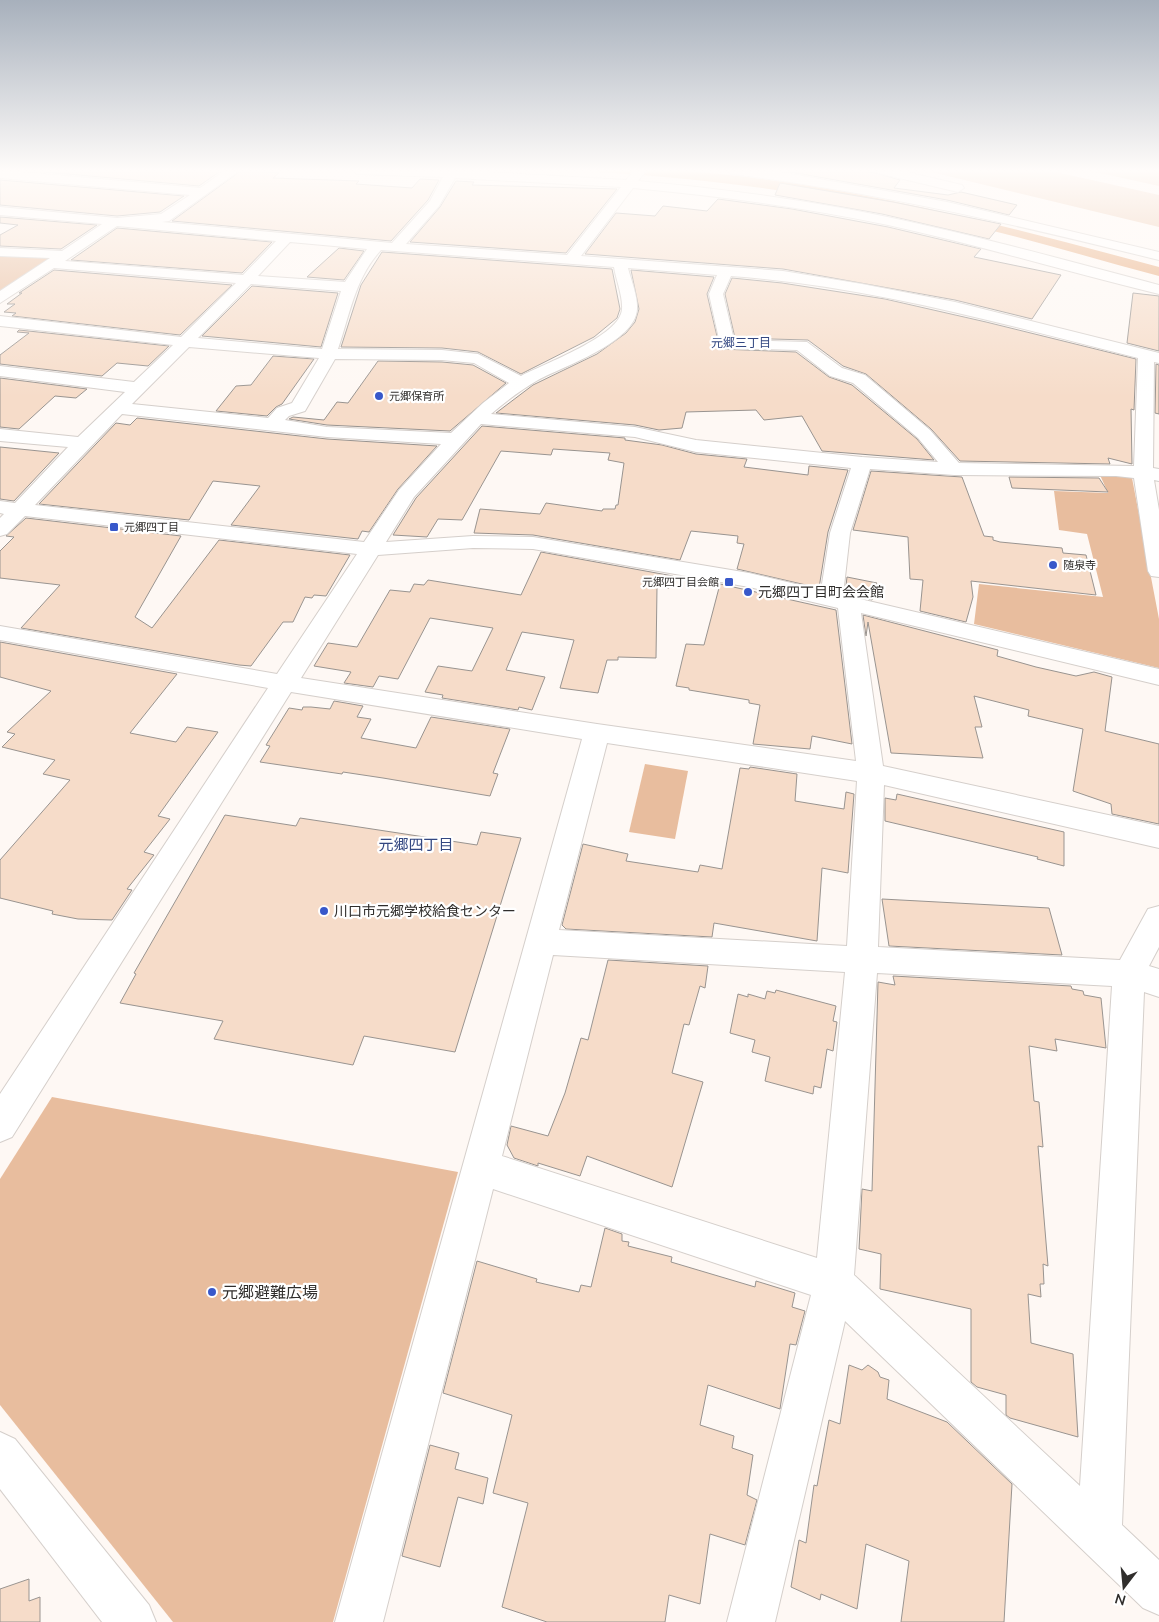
<svg xmlns="http://www.w3.org/2000/svg" width="1159" height="1622" viewBox="0 0 1159 1622" font-family="Mulish,'Noto Sans JP',sans-serif">
	<style>
		.green { fill: #e8bd9e }
		.water { fill: #e7a97a }
		.building { fill: #f6dcc9; stroke: #999490 }
		.lines { fill: none; stroke-linecap: round; stroke-linejoin: round }
		.minor-casing { stroke: #d5cfcb; stroke-width: 2 }
		.minor { fill: #fff; fill-rule: evenodd }
		.poi-dot { fill: #3858ca; stroke: #fff; stroke-width: 2 }
		.labels { text-anchor: middle; stroke-width: 4.5; stroke-linejoin: round; paint-order: stroke }
		.far-poi-label { font-size: 11px; fill: #302e2c; stroke: #fff; text-anchor: start }
		.far-neighbourhood-label { font-size: 12px; fill: #334781; stroke: #fff }
		.poi-label { font-size: 14px; fill: #302e2c; stroke: #fff; text-anchor: start }
		.neighbourhood-label { font-size: 15px; fill: #334781; stroke: #fff }
		.near-poi-label { font-size: 16px; fill: #302e2c; stroke: #fff; text-anchor: start }
	</style>
	<rect width="100%" height="100%" fill="#fef8f4"/>
	<g class="green">
		<path d="M923,170H1047L1159,195V227Z"/>
		<path d="M1086,170H1159V186Z"/>
		<path d="M0,254L49,256L52,259L0,292Z"/>
		<path d="M1100,475H1126L1132,478L1159,619V668L974,624L979,584L1103,597L1087,534L1059,530L1054,491L1108,493Z"/>
		<path d="M645,764L688,771L675,839L629,832Z"/>
		<path d="M52,1097L458,1172L333,1622H173L0,1405V1179Z"/>
	</g>
	<path class="water" d="M562,170C599,170 636,168 672,170C838,181 999,224 1159,267V276C1091,258 1023,237 955,222C825,194 695,176 562,170Z"/>
	<g class="building">
		<path d="M24,170H222L199,186Z"/>
		<path d="M242,170L279,173L273,178L359,181L356,184L412,188L420,179L439,180L428,200L391,241L172,221Z"/>
		<path d="M852,170L876,173L900,180L894,188L948,195L961,192L1017,205L1009,215L947,200L785,171Z"/>
		<path d="M0,180L184,196L160,212L117,216L0,205Z"/>
		<path d="M456,181L474,182L472,185L617,189L566,253L410,242L440,207Z"/>
		<path d="M780,183L893,202L1001,224L989,239L882,214L775,195Z"/>
		<path d="M718,199L792,209L888,227L981,249L974,257L1061,275L1032,319L955,300L783,269L585,254L616,213L655,216L663,206L707,211Z"/>
		<path d="M0,217L97,225L61,249L0,246V235L18,225L0,223Z"/>
		<path d="M117,228L272,242L242,273L71,260Z"/>
		<path d="M339,248L364,251L344,280L307,277Z"/>
		<path d="M382,252L612,269L620,309L617,318L594,337L521,374L478,352L442,348L341,347L361,285Z"/>
		<path d="M54,270L232,285L180,335L12,316L16,313L4,312L15,304H7L22,293H19Z"/>
		<path d="M631,270L714,277L707,294L720,349L796,352L829,377L852,385L917,439L934,460L822,451L802,416L764,420L756,410L686,412L682,428L659,430L635,425L496,413L533,385L597,354L626,333L635,322L639,309Z"/>
		<path d="M732,278L782,283L885,299L986,322L1136,359L1134,410L1131,409L1132,464L1108,458L1110,464L960,461L931,429L866,374L843,366L808,340L735,338L725,294Z"/>
		<path d="M252,286L338,293L321,347L202,336Z"/>
		<path d="M1133,293L1159,296V351L1127,343Z"/>
		<path d="M19,330L169,346L148,366L117,363L102,376L0,364V355L29,333L17,332Z"/>
		<path d="M273,356L314,359L282,404L276,407L267,416L216,411L236,386L251,385Z"/>
		<path d="M378,361L442,362L473,365L506,383L450,431L327,425L289,419L293,417L324,420L337,402L348,403Z"/>
		<path d="M1156,364L1159,365V414L1155,413Z"/>
		<path d="M0,378L87,389L76,398L55,396L19,429L0,427Z"/>
		<path d="M137,418L327,439L437,446L398,489L369,532L362,531L358,539L231,525L260,486L213,481L189,520L39,504L116,423L130,425Z"/>
		<path d="M482,426L625,438V440L662,445L696,454L747,459L744,467L808,475L809,466L848,470L828,532L819,588L737,569L744,544L737,543L738,536L691,531L680,560L533,535L474,533L480,509L540,514L546,503L602,511L603,509H615L616,505H618L624,463L608,460L610,453L553,449L551,455L501,451L462,520L438,519L427,537L393,535L416,498Z"/>
		<path d="M0,447L59,453L14,501L0,499Z"/>
		<path d="M871,471L962,477L984,536L993,537V540L1000,542L1062,548L1063,553L1086,555L1096,595L971,581L973,597L966,622L920,611L923,580L910,579L908,537L853,530Z"/>
		<path d="M1009,477L1099,478L1108,492L1012,488Z"/>
		<path d="M26,518L181,536L135,617L152,628L219,540L350,555L326,596L314,595L312,598L305,597L293,622H283L251,666L239,665L21,628L60,585L0,578V551L14,537L6,536Z"/>
		<path d="M541,552L673,576L669,588L657,587L656,658L618,657V660H607L598,693L560,688L574,640L522,632L506,670L545,677L532,710L519,707L518,710L442,698L443,695L425,692L438,666L472,671L493,628L430,618L398,679L379,676L373,687L344,683L351,672L314,666L328,643L357,647L390,590L410,592L414,584L424,585L428,580L521,595Z"/>
		<path d="M847,577L877,583L872,600L845,594Z"/>
		<path d="M720,584L836,610L852,744L812,736L810,749L753,744L760,705L749,703V700L689,690V688L676,686L686,644L704,645Z"/>
		<path d="M863,615L998,650L997,656L1036,667L1076,676L1094,672L1112,677L1105,731L1159,744V824L1112,814L1111,804L1073,791L1083,729L1028,716L1029,710L974,696L982,727H975L983,758L891,753L868,622L866,636Z"/>
		<path d="M0,642L177,674L130,733L176,742L187,727L218,732L158,816L170,819L144,852L154,855L127,889L132,890L112,920L78,919L52,914L53,911L0,898V860L70,780L43,774L55,760L2,747L15,734L7,732L51,691L0,677Z"/>
		<path d="M334,701L363,706L357,717L371,719L361,738L416,748L431,717L510,729L493,773L498,774L490,796L383,778L343,772L342,774L260,762L270,746L266,745L289,708L302,710L303,707H311L330,709Z"/>
		<path d="M750,767L797,774L795,801L844,809L846,792L854,794L848,873L822,868L817,941L714,923L712,937L566,929L562,925L583,844L628,854L626,861L698,872L700,865L722,869L740,768L749,769Z"/>
		<path d="M897,794L1064,832V866L1037,859L1038,857L885,821V798L896,800Z"/>
		<path d="M225,815L296,826L300,818L477,845L481,832L521,838L455,1052L364,1036L353,1065L214,1039L223,1021L120,1003L136,974L134,973Z"/>
		<path d="M882,899L1049,908L1062,955L889,946Z"/>
		<path d="M608,960L708,966L705,988L700,986L689,1025L684,1024L672,1073L703,1082L672,1187L587,1156L580,1176L538,1163V1166L514,1158L507,1145L511,1126L548,1136L565,1093L581,1038L588,1040Z"/>
		<path d="M893,976L1071,986L1072,989L1083,991L1084,995L1101,998L1106,1048L1055,1039L1057,1051L1029,1046L1034,1101L1039,1102L1043,1147L1038,1146L1048,1266L1043,1264L1044,1284H1040L1041,1297L1028,1294L1031,1343L1073,1354L1078,1437L1010,1418L1006,1415V1395L977,1387L971,1382V1309L880,1289L881,1254L859,1249L862,1189L872,1191L878,982L895,985Z"/>
		<path d="M776,990L836,1006L833,1021L837,1022L833,1051L827,1049L821,1088L814,1086L813,1094L765,1081L770,1057L752,1052L755,1040L730,1033L738,994L748,997V994L765,999L767,991L775,993Z"/>
		<path d="M605,1228L622,1234V1241L629,1242L628,1246L672,1257L671,1262L755,1287L756,1281L795,1293L792,1307L805,1311L796,1345L790,1344L780,1409L708,1385L700,1425L734,1436L732,1448L753,1455L747,1495L757,1500L745,1545L710,1534L700,1604L669,1595L665,1622H547L502,1607L528,1503L493,1493L512,1415L443,1393L477,1261L537,1279L536,1282L579,1292L581,1285L591,1287Z"/>
		<path d="M849,1365L862,1370L868,1365L878,1372L880,1377L889,1380L887,1399L947,1422L1012,1484L1004,1622H901L909,1561L866,1544L857,1609L821,1594L820,1600L791,1587L799,1540L806,1543L814,1485L817,1486L829,1420L840,1424Z"/>
		<path d="M430,1445L459,1453L455,1469L488,1478L483,1504L458,1497L440,1567L402,1556Z"/>
		<path d="M29,1579V1601L40,1597V1622H0V1589Z"/>
	</g>
	<g class="lines">
		<defs>
			<g id="minor">
				<path d="M0,170L200,188L226,170H240L169,221L162,222L392,243L430,201L443,177L357,174L351,170H454L626,180L634,170H644L645,172L638,181C706,187 774,196 842,208C949,228 1054,257 1159,285V294C1068,272 979,245 888,225C803,207 719,196 633,188L581,256L783,271L862,284L955,302L1159,353V363L1154,362L1153,468L1159,469V481L1154,480L1159,510V577L1151,576L1148,571L1134,478L1116,476L954,475L870,469L850,533L843,595L1159,669V685L861,613L883,766L1159,826V848L884,785L878,947L1120,960L1148,909L1159,906V947L1149,966L1159,969V997L1144,992L1122,1525L1159,1560V1615L1143,1608L845,1321L775,1622H727L811,1295L493,1189L383,1622H335L582,739L291,692L12,1137L0,1142V1094L268,688L0,640V626L277,674L357,554L25,516L7,534L0,536V518L4,514L0,513V501L15,503L68,447L0,441V429L78,437L125,392L0,376V366L134,382L173,345L0,326V316L181,337L236,283L54,268L0,303V291L50,258L0,256V248L62,251L102,224L0,215V207L117,218L161,214L190,195L0,178ZM455,178L621,187L567,255L406,244L439,206ZM117,226L276,241L243,275L65,261ZM290,242L367,249L345,282L258,276ZM381,250L614,267C616,280 623,296 622,309C621,336 543,364 521,376L478,354L442,350L338,349C350,314 355,278 381,250ZM628,268L717,275L709,294L721,348L797,350L830,376L853,383L918,438L938,462L862,457L696,440L635,427L491,414C506,401 521,390 538,380C562,367 636,342 637,309C638,297 631,280 628,268ZM731,276C869,286 1004,324 1138,358L1134,466L959,463L930,430L865,375L842,368L807,342L734,340L723,294ZM251,284L341,291L322,349L198,338ZM189,347L319,358L292,403L277,408L268,418L132,404ZM335,359L442,360L474,363L509,383L483,403L451,433L327,427L285,420L289,416L305,411ZM122,414L327,437L441,444L399,490L364,542L35,505ZM481,424L635,437L696,452L851,468L830,533L821,590L749,573L533,537L473,536L386,542L414,497ZM473,548L533,549L749,587L838,608L856,761L597,724L301,678L378,555ZM607,743L857,781L847,946L559,930ZM553,955L845,972L817,1258L502,1156ZM877,973L1112,986L1080,1486L854,1275Z"/>
				<path d="M726,170H763L786,173L947,202L1159,252V260C1017,225 877,192 732,174Z"/>
				<path d="M876,170H898L962,185L964,188L958,192L878,173Z"/>
				<path d="M0,1432L15,1439L149,1605L156,1622H102L0,1489Z"/>
			</g>
		</defs>
		<use href="#minor" class="minor-casing"/>
		<use href="#minor" class="minor"/>
	</g>
	<linearGradient id="sky" x2="0" y2="1"><stop stop-color="#a7b0bc"/><stop offset="0.43" stop-color="#fffcfa"/><stop offset="1" stop-color="#fffcfa" stop-opacity="0"/></linearGradient>
	<rect width="1159" height="397" fill="url(#sky)"/>
	<g class="poi-dot">
		<circle cx="379" cy="396" r="5"/>
		<rect x="109" y="522" width="10" height="10" rx="2.5"/>
		<circle cx="1053" cy="565" r="5"/>
		<rect x="724" y="577" width="10" height="10" rx="2.5"/>
		<circle cx="748" cy="592" r="5"/>
		<circle cx="324" cy="911" r="5"/>
		<circle cx="212" cy="1292" r="5"/>
	</g>
	<g class="labels">
		<g class="far-poi-label">
			<text x="389" y="400">元郷保育所</text>
			<text x="124" y="531">元郷四丁目</text>
			<text x="1063" y="569">随泉寺</text>
			<text x="719" y="586" text-anchor="end">元郷四丁目会館</text>
		</g>
		<g class="far-neighbourhood-label">
			<text x="741" y="347">元郷三丁目</text>
		</g>
		<g class="poi-label">
			<text x="758" y="597">元郷四丁目町会会館</text>
			<text x="334" y="916">川口市元郷学校給食センター</text>
		</g>
		<g class="neighbourhood-label">
			<text x="416" y="850">元郷四丁目</text>
		</g>
		<g class="near-poi-label">
			<text x="222" y="1298">元郷避難広場</text>
		</g>
	</g>
	<g transform="translate(1124 1587) rotate(196)" stroke="#ffffff" stroke-width="4" paint-order="stroke">
	<path d="M0-4L9 19L0 12L-9 19Z" fill="#302e2c"/>
	<text y="-8" font-size="14" font-weight="bold" text-anchor="middle" fill="#302e2c">N</text>
	</g>
</svg>
